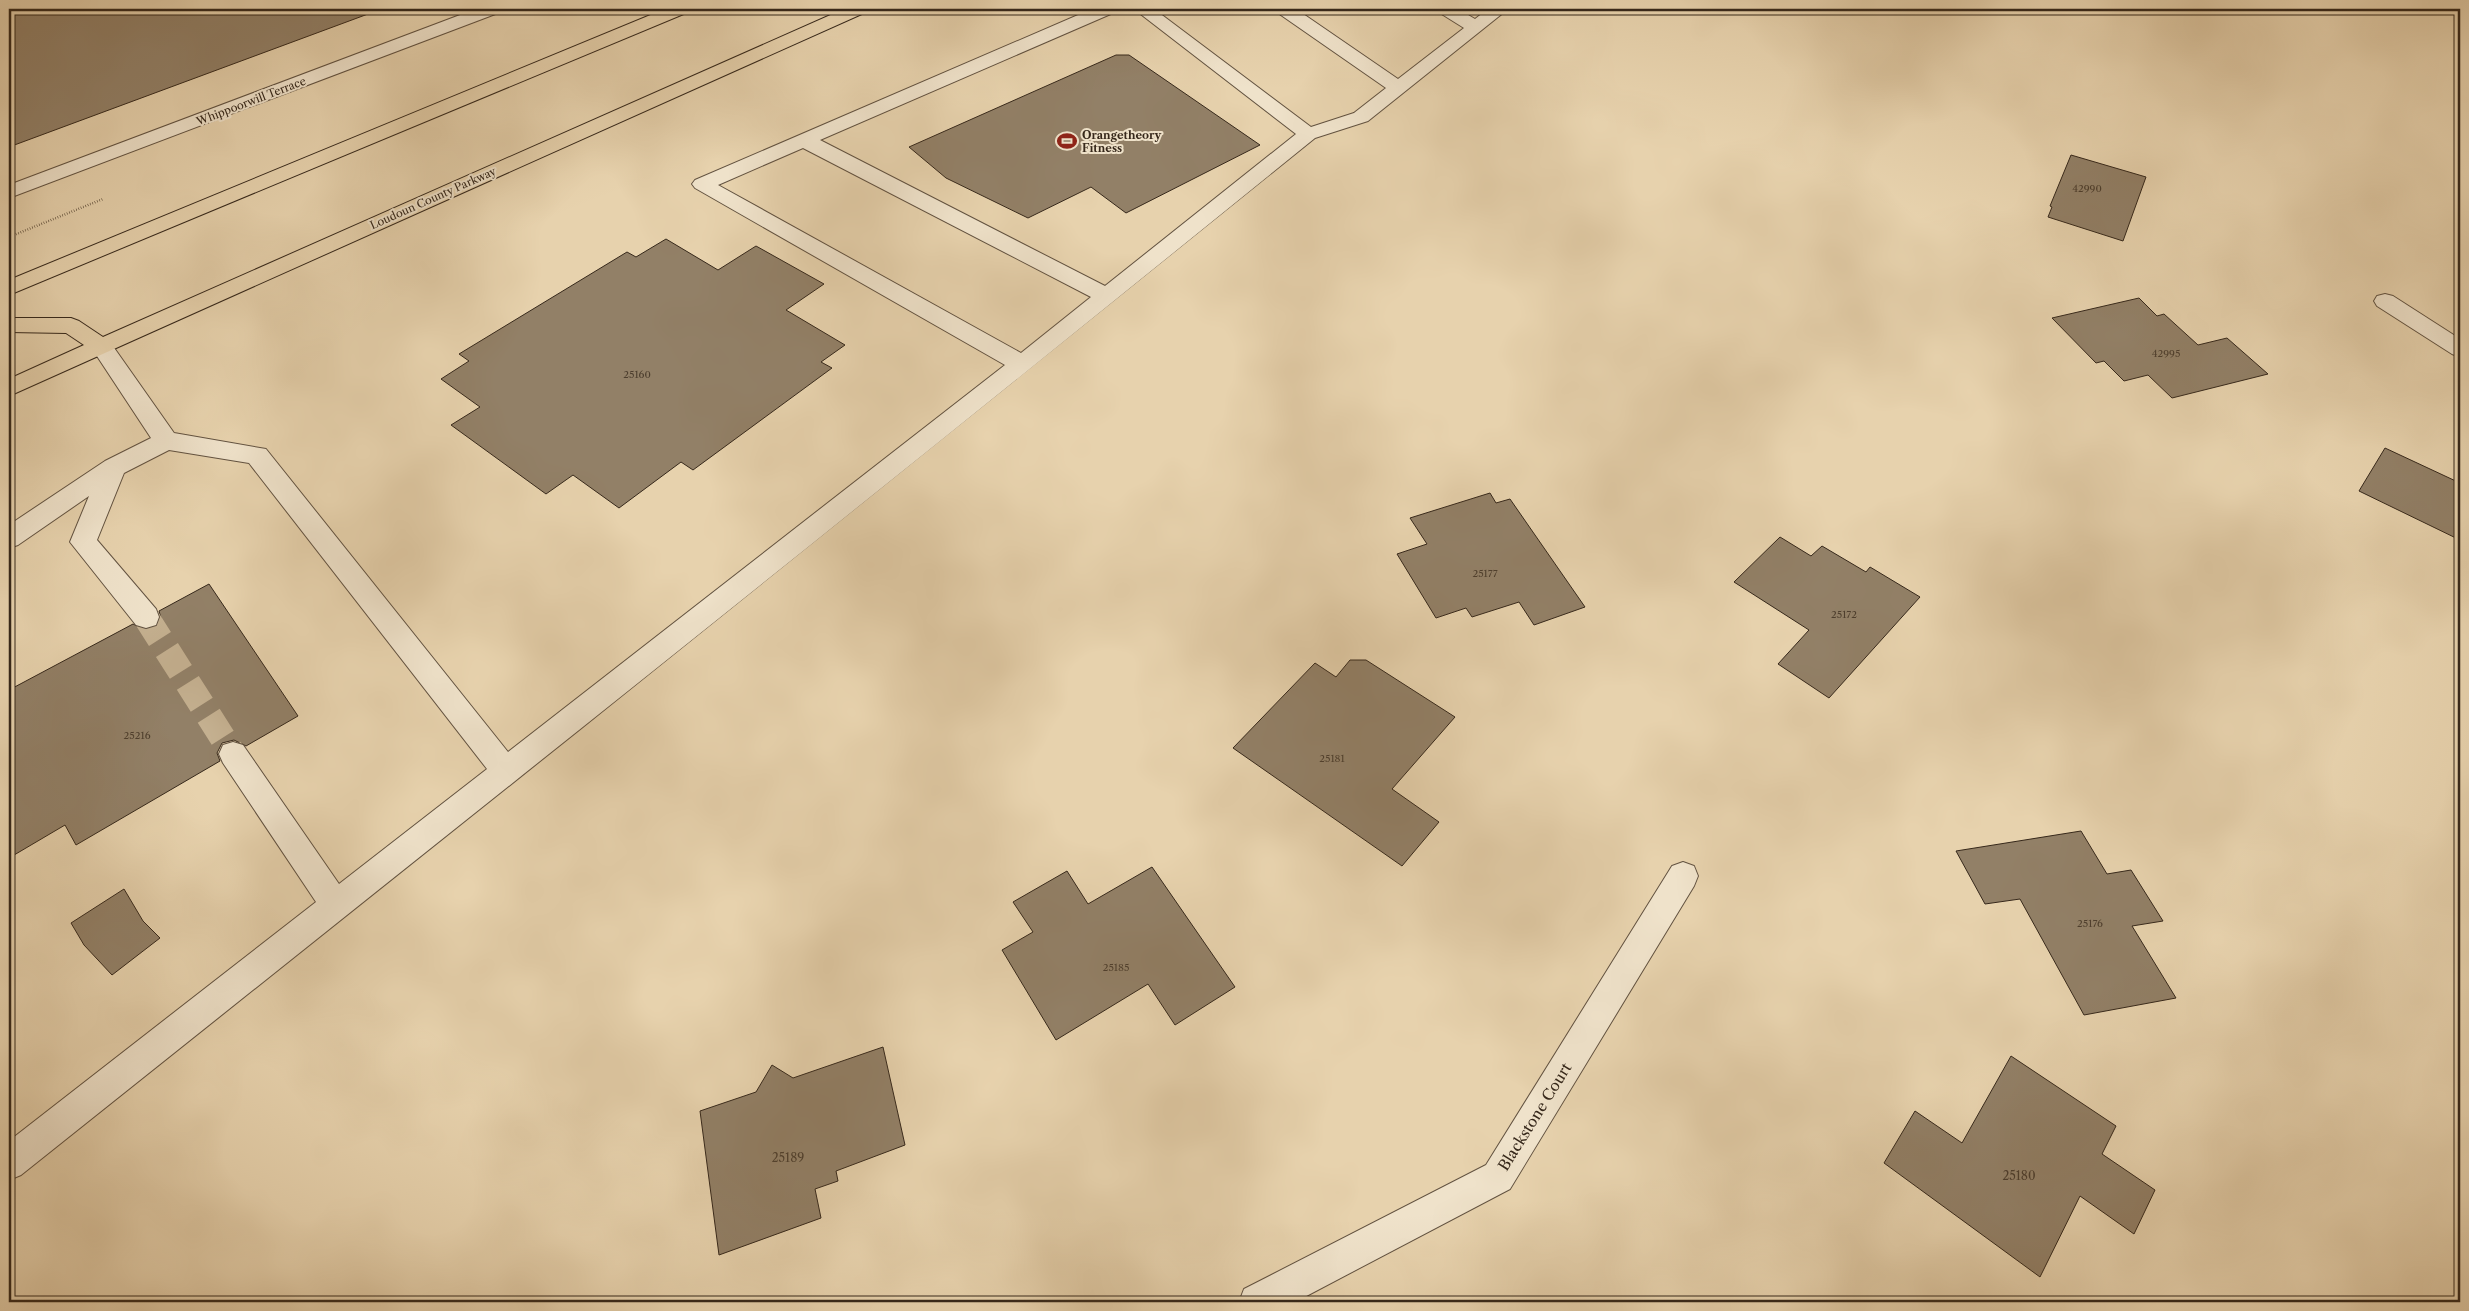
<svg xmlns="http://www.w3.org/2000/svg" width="2469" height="1311" viewBox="0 0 2469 1311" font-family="'Libre Caslon Text',serif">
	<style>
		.building { fill: #928067; stroke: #36281b }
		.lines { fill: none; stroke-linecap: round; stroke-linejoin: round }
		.minor-tunnel { stroke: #c4b090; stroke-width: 26; stroke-dasharray: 26 13; stroke-linecap: butt }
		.minor-casing { stroke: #625240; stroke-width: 2 }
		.major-casing { stroke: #36281b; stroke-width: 2 }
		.path { stroke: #36281b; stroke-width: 2.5; stroke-dasharray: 0.5 2; stroke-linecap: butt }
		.minor { fill: #efe2ca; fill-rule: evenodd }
		.major { fill: #e7d2ad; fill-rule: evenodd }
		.labels { text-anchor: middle; stroke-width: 4; stroke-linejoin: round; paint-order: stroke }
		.number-label { font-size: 10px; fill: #4d3e2e }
		.far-street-label { font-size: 11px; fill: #36281b; stroke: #efe2ca }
		.far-poi-label { font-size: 11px; font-weight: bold; fill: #36281b; stroke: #efe2ca; text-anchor: start }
		.near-number-label { font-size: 12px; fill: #4d3e2e }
		.near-street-label { font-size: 15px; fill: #36281b; stroke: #efe2ca }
	</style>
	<rect width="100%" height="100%" fill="#e7d2ad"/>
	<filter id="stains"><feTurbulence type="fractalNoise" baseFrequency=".004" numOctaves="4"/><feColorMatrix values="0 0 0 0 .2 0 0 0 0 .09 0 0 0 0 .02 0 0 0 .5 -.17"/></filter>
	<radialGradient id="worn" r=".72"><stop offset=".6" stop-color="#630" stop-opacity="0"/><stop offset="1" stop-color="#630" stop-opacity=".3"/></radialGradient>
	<g class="building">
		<path d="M9,9H367L368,14L9,147Z"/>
		<path d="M1116,55H1129L1260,145L1126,213L1091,187L1028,218L946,178L909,147Z"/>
		<path d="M2071,155L2146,177L2123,241L2048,217L2052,207L2050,206Z"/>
		<path d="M666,239L718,270L756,246L824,284L786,310L845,345L821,362L832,368L693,470L681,462L619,508L573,475L546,494L451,425L480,407L441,379L469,361L459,354L627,252L636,257Z"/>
		<path d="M2139,298L2157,316L2164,314L2198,345L2227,338L2268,374L2172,398L2148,375L2124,381L2104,361L2096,363L2052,318Z"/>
		<path d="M2385,448L2460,483V540L2359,491Z"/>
		<path d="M1490,493L1496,503L1510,499L1585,607L1534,625L1519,602L1472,617L1466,608L1436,618L1397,554L1427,544L1410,518Z"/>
		<path d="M1780,537L1811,556L1822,546L1866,572L1870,567L1920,597L1829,698L1778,664L1809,630L1734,582Z"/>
		<path d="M209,584L298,716L246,746L234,740L222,743L217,753L220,761L76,845L65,825L9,858V690L133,624L145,630L157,627L161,618L159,611Z"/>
		<path d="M1350,660H1366L1455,717L1392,789L1439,822L1402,866L1233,748L1315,663L1336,677Z"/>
		<path d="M2081,831L2107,874L2131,870L2163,921L2132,926L2176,998L2084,1015L2020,899L1985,904L1956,851Z"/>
		<path d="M1152,867L1235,987L1175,1025L1148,984L1056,1040L1002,950L1033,932L1013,902L1067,871L1088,904Z"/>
		<path d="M124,889L143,921L160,938L112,975L84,945L71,923Z"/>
		<path d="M883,1047L905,1145L836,1171L838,1181L815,1189L821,1218L719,1255L700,1111L756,1092L772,1065L793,1078Z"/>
		<path d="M2011,1056L2116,1126L2102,1154L2155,1190L2134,1234L2080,1196L2040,1277L1884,1163L1915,1111L1962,1143Z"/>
	</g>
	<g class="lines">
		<path class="minor-tunnel" d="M146,617L233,754"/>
		<defs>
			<g id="minor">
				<path d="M476,9H501L498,13L9,198V185Z"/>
				<path d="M1092,9H1116L1113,13L820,140L1105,286L1296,134L1134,9H1154L1311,127L1354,113L1386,88L1278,13L1275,9H1296L1398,79L1464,28L1440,13L1437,9H1458L1475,19L1488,9H1508L1368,121L1315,138C886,487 453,830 21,1175L9,1180V1141L316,902L223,763L219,754L223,745L233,742L243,745L339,884L487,769L249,463L169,450L124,473L97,540L156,609L159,617L156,625L146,628L136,625L70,542L89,496L18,545L9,548V525L105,461L151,438L91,347L94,342L102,339L110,342L174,433L266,449L508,752L1005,365L695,188L692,184L695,180ZM803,148L1091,297L1021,353L718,185Z"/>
				<path d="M2385,294L2393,296L2460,339V357L2452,354L2377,306L2374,301L2377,296Z"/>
				<path d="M1683,862L1694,866L1698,876L1694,886L1510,1189L1295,1302H1239L1244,1289L1486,1165L1672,866Z"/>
			</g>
			<g id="major">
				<path d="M665,9H689L686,13L9,295V280Z"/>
				<path d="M844,9H867L864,13L9,396V379L84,345L66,333L9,332V318H71L79,321L103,337Z"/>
			</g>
		</defs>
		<use href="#minor" class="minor-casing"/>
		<use href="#major" class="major-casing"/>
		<path class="path" d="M9,237L103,199"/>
		<use href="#minor" class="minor"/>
		<use href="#major" class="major"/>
	</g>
	<defs>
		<symbol id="stadium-bare" viewBox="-9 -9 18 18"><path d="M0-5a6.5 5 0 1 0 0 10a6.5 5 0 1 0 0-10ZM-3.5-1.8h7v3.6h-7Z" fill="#8f2418" stroke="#efe2ca" stroke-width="2.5" paint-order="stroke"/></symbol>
	</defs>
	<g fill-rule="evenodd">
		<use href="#stadium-bare" x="1053" y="127" width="28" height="28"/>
	</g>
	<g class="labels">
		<g class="number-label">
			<text x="2087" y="192">42990</text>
			<text x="2166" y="357">42995</text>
			<text x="637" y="378">25160</text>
			<text x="1485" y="577">25177</text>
			<text x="1844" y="618">25172</text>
			<text x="137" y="739">25216</text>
			<text x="1332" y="762">25181</text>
			<text x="2090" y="927">25176</text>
			<text x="1116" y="971">25185</text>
		</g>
		<g class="far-street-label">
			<text transform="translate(251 101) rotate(-21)" y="4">Whippoorwill Terrace</text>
			<text transform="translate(433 198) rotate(-24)" y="4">Loudoun County Parkway</text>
		</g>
		<g class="far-poi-label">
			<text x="1082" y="139">Orangetheory<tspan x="1082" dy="13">Fitness</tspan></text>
		</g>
		<g class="near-number-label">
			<text x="788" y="1162">25189</text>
			<text x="2019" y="1180">25180</text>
		</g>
		<g class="near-street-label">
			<text transform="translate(1535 1117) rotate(-58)" y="5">Blackstone Court</text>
		</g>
	</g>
	<rect width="2469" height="1311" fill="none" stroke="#e7d2ad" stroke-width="30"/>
	<rect x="10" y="10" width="2449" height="1291" fill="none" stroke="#36281b" stroke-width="2.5"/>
	<rect x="15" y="15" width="2439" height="1281" fill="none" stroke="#36281b"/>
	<rect width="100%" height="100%" filter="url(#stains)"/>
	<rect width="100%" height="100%" fill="url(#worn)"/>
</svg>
